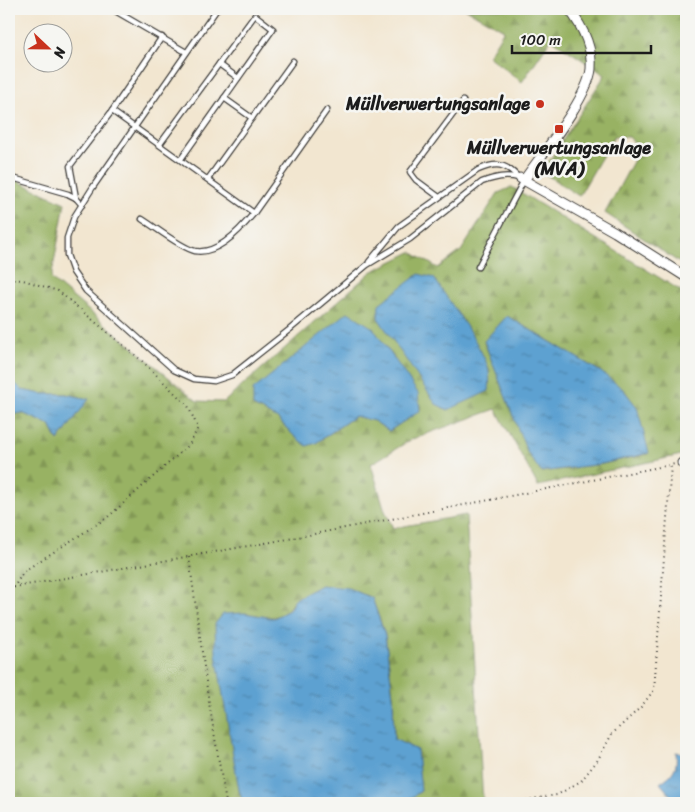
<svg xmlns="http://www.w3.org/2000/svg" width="695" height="812" viewBox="0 0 695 812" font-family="Sriracha,sans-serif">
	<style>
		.forest { fill: url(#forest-firs); stroke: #5a6740; fill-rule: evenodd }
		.water { fill: url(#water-ripples); stroke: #3c5e76 }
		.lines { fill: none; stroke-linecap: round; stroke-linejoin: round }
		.lane-casing { stroke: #3c3a37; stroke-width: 7 }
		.street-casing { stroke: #3c3a37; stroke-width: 11 }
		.path { stroke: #3c3a37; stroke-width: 2; stroke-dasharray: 1 4; stroke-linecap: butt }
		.lane { stroke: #fff; stroke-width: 4.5 }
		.street { stroke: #fff; stroke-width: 9 }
		.poi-dot { fill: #c8321e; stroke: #f6f6f2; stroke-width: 2 }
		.labels { text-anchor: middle; stroke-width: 5; stroke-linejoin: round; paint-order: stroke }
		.poi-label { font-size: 18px; font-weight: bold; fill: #1c1c1c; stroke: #f6f6f2; text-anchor: end }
	</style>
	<defs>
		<pattern id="forest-firs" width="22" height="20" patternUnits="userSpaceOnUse" patternTransform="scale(1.25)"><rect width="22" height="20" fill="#98b263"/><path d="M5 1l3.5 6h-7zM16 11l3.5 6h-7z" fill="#829855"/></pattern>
		<pattern id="water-ripples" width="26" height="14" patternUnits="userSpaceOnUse" patternTransform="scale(1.25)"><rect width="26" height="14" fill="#5da1d1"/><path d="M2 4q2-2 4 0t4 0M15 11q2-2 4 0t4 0" fill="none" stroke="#4c82a9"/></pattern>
	</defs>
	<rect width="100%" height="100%" fill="#f6f6f2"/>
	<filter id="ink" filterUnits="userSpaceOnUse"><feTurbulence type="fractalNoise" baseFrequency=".02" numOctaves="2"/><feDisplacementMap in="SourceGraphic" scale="10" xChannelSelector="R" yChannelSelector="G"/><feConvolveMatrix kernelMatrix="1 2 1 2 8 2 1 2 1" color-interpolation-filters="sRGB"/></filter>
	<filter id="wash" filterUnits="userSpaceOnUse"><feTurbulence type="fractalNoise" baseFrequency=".0096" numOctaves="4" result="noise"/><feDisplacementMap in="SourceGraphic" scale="20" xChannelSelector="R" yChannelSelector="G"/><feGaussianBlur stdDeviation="1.12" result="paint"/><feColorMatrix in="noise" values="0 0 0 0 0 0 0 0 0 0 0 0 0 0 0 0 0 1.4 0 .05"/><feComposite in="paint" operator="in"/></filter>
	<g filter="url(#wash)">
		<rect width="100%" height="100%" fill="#f2e6d0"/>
		<g class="forest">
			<path d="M466,9H686V267L605,213L640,149L629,137L614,136L579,196L542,172L605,75L551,39L522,82L488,56L504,30Z"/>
			<path d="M9,177L65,203L51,279L197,401L224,402L371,272L411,252L438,268L461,251L498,193L512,187L686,294V454L538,486L496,409L412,439L371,464L385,511L393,528L466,515L483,803H403L421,791L394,739L393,695L385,635L372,598L348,588L295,599C280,624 270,617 244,613L239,790L243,803H69L68,802L66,803H9V415L22,413L50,425L58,441L88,399L66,394H42L22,390L10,378ZM507,316L601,372L648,454L602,464L542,472L505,392L484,342ZM420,410L389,431L374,421L355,416L316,443L295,437L278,419Z"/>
		</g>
		<g class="water">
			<path d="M419,274L434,278C452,306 474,334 487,364C490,373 490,382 489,391L448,410L436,404L378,318L379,304Z"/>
			<path d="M348,312L373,328L418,393L420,411L389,431L374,421L355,416L316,443L307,446L295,437L278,419L253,406V390Z"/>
			<path d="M507,316L601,372L623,389L637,407L649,453L602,464L541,472L527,452L484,341Z"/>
			<path d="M9,367L10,378L22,390L42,394H66L89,399L58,441L50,425L22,413L9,415Z"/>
			<path d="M321,585L348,588L372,598L385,635L393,695L394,739L417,750L421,791L403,803H243L239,790L216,654L215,624L223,614L244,613L274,618L289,610L295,599Z"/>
			<path d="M676,752L686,754V803H677L660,783C673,774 678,769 676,752Z"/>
		</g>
	</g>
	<g filter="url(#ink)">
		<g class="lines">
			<defs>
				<g id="lane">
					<path d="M112,9L186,52"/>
					<path d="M217,9L93,187L74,217L67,238V255L73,272L86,291L174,370L194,379L214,381L232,375L289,330L367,265L410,239L482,182C496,177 505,175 519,178"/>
					<path d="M219,64L238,78"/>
					<path d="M224,98L252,118"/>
					<path d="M112,111L254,213L327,110"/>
					<path d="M160,144L255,15L273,29L181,159"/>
					<path d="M9,177L68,194L76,198L82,205"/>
					<path d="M208,179L293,61"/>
					<path d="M439,197L416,180L410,172L463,101"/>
					<path d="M76,198L70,166L112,111L162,37"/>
					<path d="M142,219C155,227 181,248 195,251C218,255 242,228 254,213"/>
					<path d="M369,262L399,226L478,170C496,162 505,163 518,177"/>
					<path d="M478,267L524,180"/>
				</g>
				<g id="street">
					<path d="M679,9L686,11"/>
					<path d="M520,178L615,232L686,277"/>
					<path d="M524,180C542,154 588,98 591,69C593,46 582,26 569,9"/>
					<path d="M682,463L686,461"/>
				</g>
			</defs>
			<use href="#lane" class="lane-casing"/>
			<use href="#street" class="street-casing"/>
			<g class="path">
				<path d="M9,279L23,280L58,291L141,360L188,406L198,428L189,445L108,517L24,571L9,595"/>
				<path d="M189,557L209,703L226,803"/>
				<path d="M9,588L288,539L675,464"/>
				<path d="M506,803L557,795L581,781L597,761L612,734L641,707L654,690L671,465"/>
			</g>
			<use href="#lane" class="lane"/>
			<use href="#street" class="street"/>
		</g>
	</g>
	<g class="poi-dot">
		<circle cx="540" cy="104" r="5"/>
		<rect x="554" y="124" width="10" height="10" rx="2.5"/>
	</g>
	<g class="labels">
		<g class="poi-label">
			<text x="530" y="110">Müllverwertungsanlage</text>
			<text x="559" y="154" text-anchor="middle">Müllverwertungsanlage<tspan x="559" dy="21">(MVA)</tspan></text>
		</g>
	</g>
	<rect width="695" height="812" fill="none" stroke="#f6f6f2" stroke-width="30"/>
	<g transform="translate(48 48) rotate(112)"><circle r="24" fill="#f6f6f2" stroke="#9f9f9c"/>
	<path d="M0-4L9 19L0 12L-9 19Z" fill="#c8321e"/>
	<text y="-8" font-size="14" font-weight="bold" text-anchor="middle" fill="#1c1c1c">N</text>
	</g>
	<path d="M512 45v8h139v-8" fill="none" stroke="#1c1c1c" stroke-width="2.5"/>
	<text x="520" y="45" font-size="15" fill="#1c1c1c" stroke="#f6f6f2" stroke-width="4" paint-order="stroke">100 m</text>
</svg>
